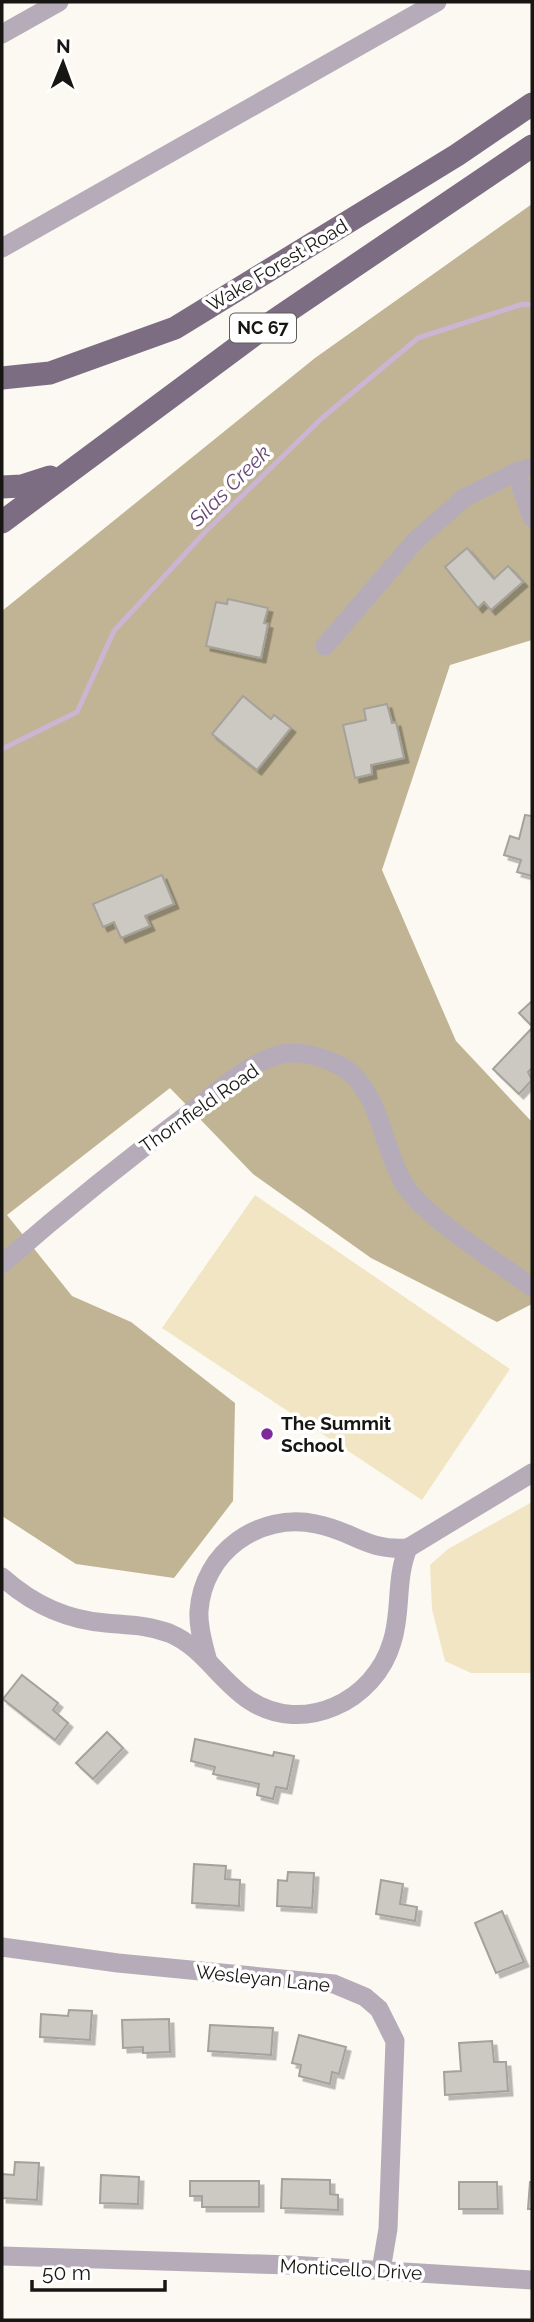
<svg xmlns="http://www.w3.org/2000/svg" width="534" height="2322" viewBox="0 0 534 2322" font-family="Raleway,sans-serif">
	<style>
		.green { fill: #f1e5c4 }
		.forest { fill: #c0b494 }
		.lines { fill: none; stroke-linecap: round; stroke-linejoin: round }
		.stream { stroke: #cbb5d2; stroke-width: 5 }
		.building { fill: #cbc9c2; stroke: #a5a29b; stroke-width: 2; filter: url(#shadow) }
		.minor { stroke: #b6acb9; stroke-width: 19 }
		.major { stroke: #7d6d83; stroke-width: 23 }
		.poi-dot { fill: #802a99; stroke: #fff; stroke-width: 2.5 }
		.labels { text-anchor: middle; stroke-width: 7; stroke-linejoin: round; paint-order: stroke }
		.shield { fill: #fff; stroke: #5d5c5a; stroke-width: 2 }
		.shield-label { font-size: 18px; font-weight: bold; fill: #171613 }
		.street-label { font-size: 19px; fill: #171613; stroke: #fff }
		.poi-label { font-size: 19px; font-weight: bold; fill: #171613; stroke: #fff; text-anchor: start }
		.water-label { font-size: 21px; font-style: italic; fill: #694973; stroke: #fff }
	</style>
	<defs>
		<filter id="shadow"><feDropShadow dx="4.5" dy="4.5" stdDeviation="0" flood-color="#0004"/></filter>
	</defs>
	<rect width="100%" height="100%" fill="#fbf9f1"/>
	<g class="green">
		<path d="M255,1195L510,1369L422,1500L162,1328Z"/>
		<path d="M532,1502V1673H471L445,1661L432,1609L430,1565L448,1549Z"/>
	</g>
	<path class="forest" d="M532,204V640L450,665L382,870L456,1041L532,1122V1304L497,1322L371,1258L253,1174L170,1088L7,1215L72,1296L131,1322L235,1403L233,1501L174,1578L76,1564L2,1516V611L315,358Z"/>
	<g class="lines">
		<path class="stream" d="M2,749L77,712L114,631L205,532L322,418L418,338L523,304L532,305"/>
	</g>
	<g class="building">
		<path d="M467,548L494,579L508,566L523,582L491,610L484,602L478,608L445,567Z"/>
		<path d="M228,599L268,608L264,623L268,624L261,658L206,646L216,602L227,604Z"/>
		<path d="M243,696L271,719L274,715L291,728L257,770L212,734Z"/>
		<path d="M387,704L392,723L396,722L404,758L371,765L372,774L355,778L343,725L366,720L364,709Z"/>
		<path d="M525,815L532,816V876L517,872L521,860L504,855L510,836L519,839Z"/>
		<path d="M162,875L174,904L145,916L150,926L121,938L114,922L103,927L93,904Z"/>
		<path d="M532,1001V1026L519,1013Z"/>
		<path d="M532,1028V1068L528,1072L532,1080L519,1094L493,1069Z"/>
		<path d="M22,1675L58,1703L53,1710L68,1723L55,1740L3,1699Z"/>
		<path d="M107,1732L123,1748L93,1779L76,1763Z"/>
		<path d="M195,1739L273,1756L274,1752L294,1756L287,1789L276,1787L273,1799L257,1795L259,1784L213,1774L215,1767L191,1761Z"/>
		<path d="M194,1864L226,1866L225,1879L240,1880L239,1906L192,1903Z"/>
		<path d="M288,1872L314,1873L312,1908L277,1906L278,1880L287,1881Z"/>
		<path d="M381,1880L403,1884L400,1904L417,1907L415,1921L376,1914Z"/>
		<path d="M502,1911L524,1962L496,1973L475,1923Z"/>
		<path d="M69,2010L92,2011L90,2040L40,2037L41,2014L68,2016Z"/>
		<path d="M169,2019L170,2052L143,2053V2047L123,2048L122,2020Z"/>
		<path d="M210,2025L273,2028L271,2055L208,2051Z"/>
		<path d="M299,2035L346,2047L339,2074L332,2072L330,2084L299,2076L301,2065L292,2063Z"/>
		<path d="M492,2041L494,2062H506L508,2091L445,2095L444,2072L461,2071L459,2043Z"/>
		<path d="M15,2162L39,2163L37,2200L2,2198V2174L14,2175Z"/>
		<path d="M101,2175L139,2177L138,2204L100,2203Z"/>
		<path d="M282,2179L330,2180V2194L338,2195V2210L281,2208Z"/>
		<path d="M190,2181H259V2207H202V2196H190Z"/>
		<path d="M459,2182H497L498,2209H459Z"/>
		<path d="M530,2182H532V2209H528Z"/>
	</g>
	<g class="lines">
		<g class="minor">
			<path d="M2,34L59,2"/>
			<path d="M2,248L437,2"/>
			<path d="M532,467L516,472L532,518"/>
			<path d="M325,646L415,541L464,498L516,472"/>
			<path d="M2,1264C65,1209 130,1157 197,1107C221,1089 251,1061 282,1054C304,1050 341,1061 356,1078C383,1109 384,1150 404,1184C423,1216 500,1264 532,1287"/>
			<path d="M2,1577C31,1603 66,1620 106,1623C128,1625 148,1625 169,1633C203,1647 219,1680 249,1700C303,1736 375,1701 392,1642C402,1611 395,1579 408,1548L532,1473"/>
			<path d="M207,1658C203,1643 198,1627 199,1611C203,1552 259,1512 316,1524C354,1531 365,1551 408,1548"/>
			<path d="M2,1947L118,1963L334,1984L365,1997L379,2009L395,2041L388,2229L381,2270"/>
			<path d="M2,2256L290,2265L532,2280"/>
		</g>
		<g class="major">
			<path d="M2,378L50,373L175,328L457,155L532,104"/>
			<path d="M2,487L22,486L50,477"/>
			<path d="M2,522L266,326L532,146"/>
		</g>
	</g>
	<circle class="poi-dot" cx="267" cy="1434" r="7"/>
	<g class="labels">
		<rect class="shield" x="230" y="313.5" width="66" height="29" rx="5"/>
		<g class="shield-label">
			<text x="263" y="334">NC 67</text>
		</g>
		<g class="street-label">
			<text transform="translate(277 265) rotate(-31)" y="7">Wake Forest Road</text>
			<text transform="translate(199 1108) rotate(-35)" y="7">Thornfield Road</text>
			<text transform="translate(263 1978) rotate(6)" y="7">Wesleyan Lane</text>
			<text transform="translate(351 2269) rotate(3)" y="7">Monticello Drive</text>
		</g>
		<g class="poi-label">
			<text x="281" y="1430">The Summit<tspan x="281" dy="22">School</tspan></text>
		</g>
		<g class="water-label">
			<text transform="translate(230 486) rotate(-45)" y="7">Silas Creek</text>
		</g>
	</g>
	<rect width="534" height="2322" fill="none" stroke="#171613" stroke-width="7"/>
	<g transform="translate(63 63) rotate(1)" stroke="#ffffff" stroke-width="5" paint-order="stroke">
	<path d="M0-5L12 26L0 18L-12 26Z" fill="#171613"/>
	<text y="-10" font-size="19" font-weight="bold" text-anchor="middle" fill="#171613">N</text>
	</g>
	<path d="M32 2280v10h133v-10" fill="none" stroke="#171613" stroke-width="3.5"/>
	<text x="42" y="2280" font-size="21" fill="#171613" stroke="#ffffff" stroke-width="5" paint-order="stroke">50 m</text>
</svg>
